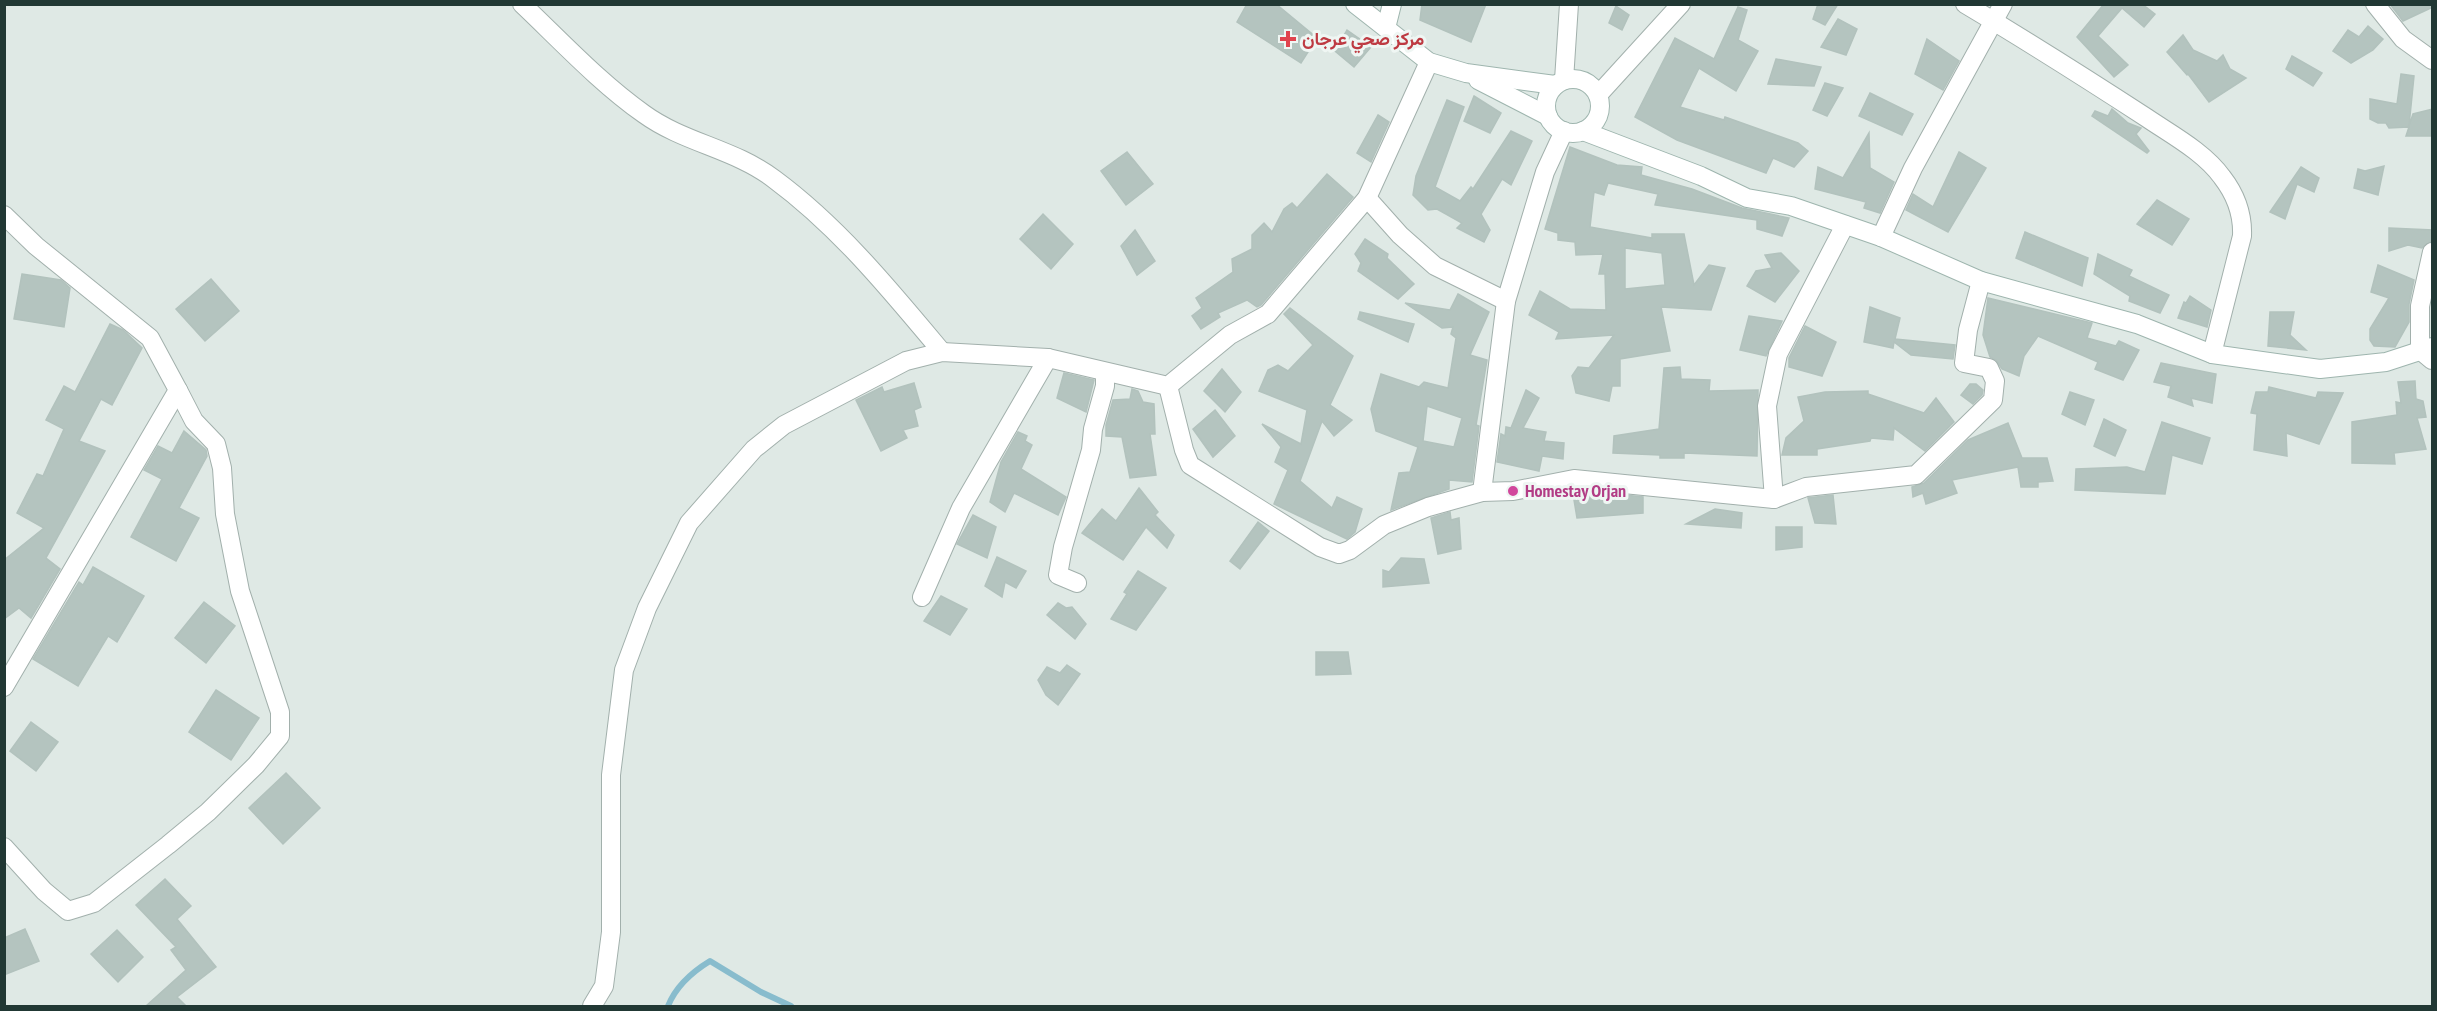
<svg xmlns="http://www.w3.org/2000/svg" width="2437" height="1011" viewBox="0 0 2437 1011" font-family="'PT Sans Narrow',Vazirmatn,sans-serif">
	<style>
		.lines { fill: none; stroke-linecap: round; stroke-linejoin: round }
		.stream { stroke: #88bccd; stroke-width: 6 }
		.building { fill: #b4c4bf; stroke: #b2c2bd; stroke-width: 1.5; fill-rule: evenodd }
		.street-casing { stroke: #a2b0ac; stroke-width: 20 }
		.secondary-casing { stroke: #9eb5ae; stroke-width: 20 }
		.street { stroke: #fff; stroke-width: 18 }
		.secondary { stroke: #fff; stroke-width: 18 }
		.health-dot { fill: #e0444e; stroke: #eff6f3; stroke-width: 2 }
		.hotel-dot { fill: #d1479c; stroke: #eff6f3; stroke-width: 2 }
		.labels { text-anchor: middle; stroke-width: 6; stroke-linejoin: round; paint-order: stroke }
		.health-label { font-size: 18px; font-weight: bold; fill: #be3a42; stroke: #eff6f3; text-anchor: start }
		.hotel-label { font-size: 18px; font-weight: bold; fill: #b23c85; stroke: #eff6f3; text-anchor: start }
	</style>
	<rect width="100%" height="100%" fill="#dfe9e5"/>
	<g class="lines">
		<path class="stream" d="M668,1006C676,986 692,972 710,961L761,992L791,1006"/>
	</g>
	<g class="building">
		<path d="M1247,4H1276L1317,38L1301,63L1237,22Z"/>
		<path d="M1422,4H1486L1471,42L1420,20Z"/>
		<path d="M1818,4H1838L1825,25L1813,19Z"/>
		<path d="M2104,4H2142L2155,14L2144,27L2122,8L2098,36L2128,65L2114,77L2077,37Z"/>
		<path d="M2390,4H2433V7L2403,21Z"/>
		<path d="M1616,6L1629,15L1622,30L1609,23Z"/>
		<path d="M1738,7L1747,10L1738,40L1758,51L1736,91L1699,68L1680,107L1724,120L1725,117L1798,143L1808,151L1794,167L1773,158L1766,173L1677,140L1635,117L1675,38L1714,59Z"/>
		<path d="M1838,19L1857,29L1846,55L1821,47Z"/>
		<path d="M2368,26L2383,39L2373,50L2351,63L2333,51L2348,30L2359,37Z"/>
		<path d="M1347,30L1371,47L1354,67L1335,51Z"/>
		<path d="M2183,35L2193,50L2217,61L2223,55L2230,69L2246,78L2209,102L2188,74L2187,75L2167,52Z"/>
		<path d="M1927,39L1959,61L1943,90L1915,74Z"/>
		<path d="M2292,56L2322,73L2313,86L2286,69Z"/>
		<path d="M1776,59L1821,67L1814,86L1768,84Z"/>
		<path d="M2401,74L2414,76L2409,126L2413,114L2433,109V136H2406L2409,127L2389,128L2386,123H2378L2370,119V99L2397,104Z"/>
		<path d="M1825,83L1843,88L1827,116L1813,110Z"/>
		<path d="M1870,93L1913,114L1902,135L1859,116Z"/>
		<path d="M1474,96L1501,113L1490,133L1464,121Z"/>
		<path d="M1447,100L1464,107L1435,187L1460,201L1471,187L1473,189L1511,131L1532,141L1511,185L1502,179L1481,214L1490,230L1484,242L1457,228L1462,223L1437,209L1428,210L1413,195L1416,176Z"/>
		<path d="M2112,109L2128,123L2141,128L2136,134L2149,151L2147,153L2092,116L2095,111L2108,116Z"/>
		<path d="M1378,115L1389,122L1371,162L1357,153Z"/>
		<path d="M1869,133L1870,168L1894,182L1880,213L1864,208L1866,202L1815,189L1818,167L1843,178Z"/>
		<path d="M1570,147L1617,165L1642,167L1641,175L1692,189L1742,208L1789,218L1782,236L1757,229V220L1655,205L1658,194L1608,183L1604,195L1594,192L1590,227L1652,238V234H1684L1694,285L1709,265L1725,268L1711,310L1661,307L1670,351L1620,359V386H1612L1609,401L1576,393L1572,376L1578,367L1589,368L1614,335L1556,339L1559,332L1529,315L1540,291L1570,309L1606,310L1605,274H1599L1603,254L1576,255L1575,242L1558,240V233L1545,229ZM1625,248L1662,253L1665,285L1625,289Z"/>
		<path d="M1127,152L1153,184L1126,205L1101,171Z"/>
		<path d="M1959,152L1986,168L1948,232L1906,210L1913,194L1933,207Z"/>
		<path d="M2384,166L2378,195L2354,188L2358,169L2365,171Z"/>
		<path d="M2301,167L2319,178L2314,192L2297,184L2285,219L2270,212Z"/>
		<path d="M1327,174L1353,197L1261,305L1257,307L1247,300L1218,313L1220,317L1201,329L1192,316L1202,308L1196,298L1233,272L1232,259L1252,249V235L1264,223L1272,232L1284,209L1292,203L1297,208Z"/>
		<path d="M2157,200L2189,219L2172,245L2137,224Z"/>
		<path d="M1043,214L1073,244L1051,269L1020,239Z"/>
		<path d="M2389,228L2433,230V240L2422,248L2408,245L2389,251Z"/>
		<path d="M1135,230L1155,261L1137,275L1121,246Z"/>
		<path d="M2025,232L2088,258L2082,286L2016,258Z"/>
		<path d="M1365,239L1388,254L1387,258L1414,284L1398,299L1358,271L1361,263L1355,254Z"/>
		<path d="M1781,253L1799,271L1775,302L1747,286L1756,271L1772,268L1765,255Z"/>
		<path d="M2098,254L2132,270L2129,276L2169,295L2160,313L2129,301L2130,296L2094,274Z"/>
		<path d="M2378,265L2414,280L2409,304V322L2395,347L2374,346L2370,340V329L2389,298L2371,292Z"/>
		<path d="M22,274L61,280L70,288L64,327L14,319Z"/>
		<path d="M211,279L239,311L205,341L176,309Z"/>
		<path d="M1458,294L1489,312L1470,355L1487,360L1476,425L1479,426L1472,482L1449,480V489L1391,510L1399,473L1410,472L1418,447L1376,431L1371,409L1381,374L1419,387L1424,382L1448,388L1456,338L1451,334L1453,327L1442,328L1405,303L1450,310ZM1427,406L1462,418L1454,447L1423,441Z"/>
		<path d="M2190,296L2211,310L2207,327L2178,318L2184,302L2186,303Z"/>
		<path d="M1988,298L2092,323L2087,338L2116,346L2119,341L2139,350L2123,380L2095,369L2098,362L2038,336L2024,356L2019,376L2002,369L1996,360L1990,357L1983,335Z"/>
		<path d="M1870,307L1900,318L1895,339L1955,345L1953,359L1911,355L1894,342L1893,348L1864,342Z"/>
		<path d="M1290,308L1353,356L1330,405L1352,420L1334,436L1322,421L1300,481L1332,508L1337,497L1362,509L1355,532L1347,539L1274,504L1288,470L1275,462L1281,447L1262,424L1301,444L1307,410L1259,391L1268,370L1278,365L1288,371L1313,345L1284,314Z"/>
		<path d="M1360,312L1414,324L1408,342L1358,319Z"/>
		<path d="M2270,312H2294L2290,335L2306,350L2268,346Z"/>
		<path d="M1749,316L1782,321L1766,356L1740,350Z"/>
		<path d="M110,324L123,330L142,348L112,405L101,399L79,441L105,451L46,558L60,569L31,618L19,608L4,619V560L44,528L17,513L37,474L43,476L64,429L46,420L64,386L75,392Z"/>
		<path d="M1805,326L1836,342L1822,376L1789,367V358Z"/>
		<path d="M2161,363L2216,374L2212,403L2191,398L2193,406L2168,397L2171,386L2154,382Z"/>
		<path d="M1680,367L1681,379L1710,380L1709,391L1758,390L1757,456L1684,453V458H1660V455L1613,453L1614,436L1659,429L1664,368Z"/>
		<path d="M1222,369L1241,392L1225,412L1204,391Z"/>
		<path d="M1064,373L1094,380L1086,412L1057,398Z"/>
		<path d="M2415,381L2416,399L2423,401L2426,417L2417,418L2426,449L2394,453L2395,464L2352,463V422L2397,415L2396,402L2401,403L2398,382Z"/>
		<path d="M914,383L921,407L914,410L918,426L903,430L907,438L881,451L856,400L882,387L884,392Z"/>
		<path d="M1970,384H1976L1983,390L1982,395L1973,404L1961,395Z"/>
		<path d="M2269,387L2316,398L2318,392L2343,393L2319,444L2286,433L2287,456L2254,450L2257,414L2251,413L2256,392H2268Z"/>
		<path d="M1132,389L1138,391L1143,402L1154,404L1155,434H1150L1156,475L1130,478L1122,437L1106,436V425L1113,400L1130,399Z"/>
		<path d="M1526,390L1539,398L1523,428L1546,432L1544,441L1564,443L1563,459L1542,456L1539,471L1497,462L1501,434L1505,436L1506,427L1511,428Z"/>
		<path d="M1868,391V394L1924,413L1936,398L1954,422L1925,451L1894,428L1893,440L1871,438L1870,441L1817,449V455H1782L1786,438L1804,421L1798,397L1825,392Z"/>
		<path d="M2070,392L2094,400L2085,425L2062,414Z"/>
		<path d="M1215,410L1235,436L1213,457L1193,429Z"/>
		<path d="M2104,419L2126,430L2115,456L2094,446Z"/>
		<path d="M2162,422L2210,438L2202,464L2172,455L2165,494L2075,490L2076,469L2127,467L2145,472Z"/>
		<path d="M2008,423L2022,458H2047L2053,481L2038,482V487H2021L2018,467L1952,480L1957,493L1926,504L1923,493L1913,497L1912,487L1924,483L1968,440Z"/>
		<path d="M184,431L206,450L207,456L179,508L199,518L176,561L131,537L162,479L144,470L158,446L172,453Z"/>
		<path d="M1018,432L1027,436L1025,441L1032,445L1021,469L1066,497L1058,515L1014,493L1005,512L990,502L1001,462Z"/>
		<path d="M1139,488L1158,512L1155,515L1174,535L1167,548L1146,527L1123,560L1082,533L1102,509L1116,521Z"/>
		<path d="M1595,492L1643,497V513L1577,518L1573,494Z"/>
		<path d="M1833,495L1836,524L1815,523L1808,498Z"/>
		<path d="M1715,509L1742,513L1741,528L1686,524Z"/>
		<path d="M1450,512L1451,520L1459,518L1461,549L1438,554L1431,518Z"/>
		<path d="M973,515L996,527L987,558L957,544Z"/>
		<path d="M1258,522L1269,531L1240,569L1230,561Z"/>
		<path d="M1776,527H1802V547L1776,550Z"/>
		<path d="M997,557L1026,571L1016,588L1005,582L1002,597L985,586Z"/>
		<path d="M1401,558L1424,559L1429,583L1383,587V570L1389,572Z"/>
		<path d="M93,567L144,596L117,642L108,636L78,686L33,659L79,582L83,585Z"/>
		<path d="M1138,571L1166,588L1136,630L1111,619L1127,594L1124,592Z"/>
		<path d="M941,596L967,609L950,635L924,621Z"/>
		<path d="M204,602L235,626L206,663L175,638Z"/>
		<path d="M1058,603L1066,608L1072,607L1086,624L1075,639L1047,615Z"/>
		<path d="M1316,652H1348L1351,674L1316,675Z"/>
		<path d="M1067,665L1080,674L1058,705L1046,695L1038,680L1047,667L1060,673Z"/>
		<path d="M216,690L259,718L231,760L189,732Z"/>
		<path d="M31,722L58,742L36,771L10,751Z"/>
		<path d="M286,773L320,808L283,844L249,808Z"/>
		<path d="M165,879L191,906L177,919L216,967L177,997L186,1006H146L186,970L171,950L176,947L136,905Z"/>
		<path d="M25,929L39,961L4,975V938Z"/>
		<path d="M117,930L143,957L118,982L91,954Z"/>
	</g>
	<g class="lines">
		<defs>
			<g id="street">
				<path d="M522,4C561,41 600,83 644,114C684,143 735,149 774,179C839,227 891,291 942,352"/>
				<path d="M1965,4C2027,41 2087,79 2147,118C2172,135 2204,152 2222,177C2236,195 2243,213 2242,236L2212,354"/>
				<path d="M2375,4L2403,39L2432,60"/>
				<path d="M1564,80L1569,4"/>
				<path d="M1598,95L1681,4"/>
				<path d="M1367,198L1400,235L1435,266L1506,301"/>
				<path d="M4,215L36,246L150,338L178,390L4,687"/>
				<path d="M1881,237L1913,168L2003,4"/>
				<path d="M2432,252L2420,306V350L2432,360"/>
				<path d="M1168,386L1184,450L1190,465L1320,547L1339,554L1350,550L1384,525L1428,507L1482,492L1513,491L1574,479L1774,499L1806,487L1916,475L1993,400L1995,381L1989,368L1964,363L1968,330L1981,281"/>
				<path d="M1482,492L1506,301L1545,172L1564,131"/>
				<path d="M1774,499L1767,406L1778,354L1845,225"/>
				<path d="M1077,583L1058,575L1063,547L1091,450L1093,429L1105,386V372"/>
				<path d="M922,597L961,508L1048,358"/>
				<path d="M4,847L44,891L68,911L94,903L168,845L208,812L256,765L280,736V712L240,591L225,514L222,468L216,444L194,421L178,390"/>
				<path d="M592,1006L604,986L611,932V775L624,670L647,608L689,523L754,449L784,425L906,361L942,352L1048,358L1168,386L1230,335L1268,314L1367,198L1429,62"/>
			</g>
			<g id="secondary">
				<path d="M1355,4L1429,62L1466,73L1555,85"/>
				<path d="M1386,28L1392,4"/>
				<circle cx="1573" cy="106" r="27"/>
				<path d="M1478,80L1548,116"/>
				<path d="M1583,131L1701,176L1747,198L1791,206L1881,237L1981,281L2137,324L2212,354L2320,369L2386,362L2432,347"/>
			</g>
		</defs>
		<use href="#street" class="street-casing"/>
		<use href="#secondary" class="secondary-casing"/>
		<use href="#street" class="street"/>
		<use href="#secondary" class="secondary"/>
	</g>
	<path class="health-dot" d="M1285 30h6v6h6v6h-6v6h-6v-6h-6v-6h6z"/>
	<circle class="hotel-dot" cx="1513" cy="491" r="6"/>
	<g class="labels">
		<g class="health-label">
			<text x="1302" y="45">مركز صحي عرجان</text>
		</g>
		<g class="hotel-label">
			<text x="1525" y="497">Homestay Orjan</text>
		</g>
	</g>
	<rect width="2437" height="1011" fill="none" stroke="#213834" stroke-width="12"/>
</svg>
